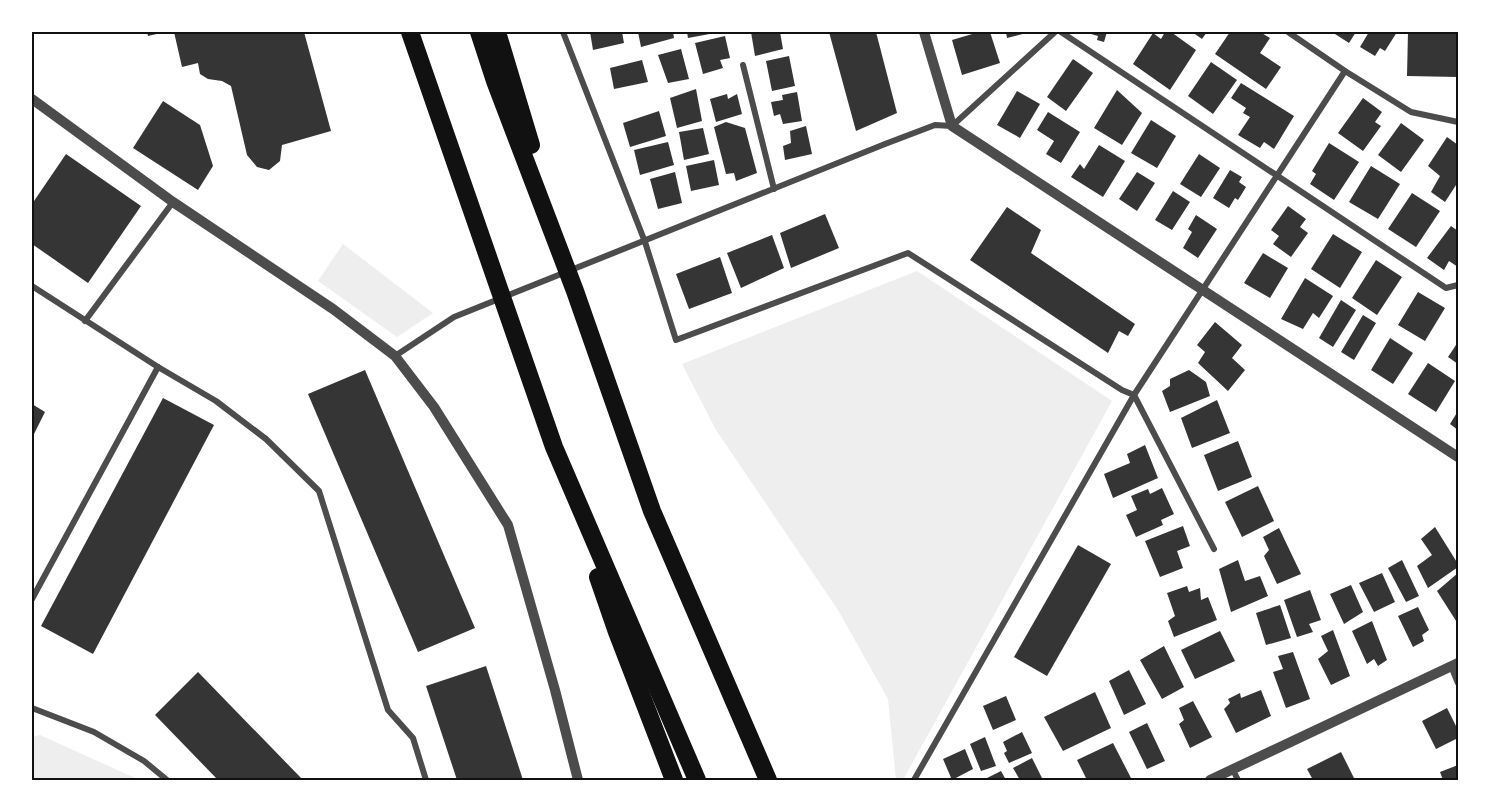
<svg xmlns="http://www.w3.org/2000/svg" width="1490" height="812" viewBox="0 0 1490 812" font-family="'Roboto Serif',serif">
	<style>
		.green { fill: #eee }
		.building { fill: #353535 }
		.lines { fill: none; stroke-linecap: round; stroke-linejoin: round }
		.minor { stroke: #4c4c4c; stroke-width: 6 }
		.tertiary { stroke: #4c4c4c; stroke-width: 10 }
		.motorway { stroke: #111; stroke-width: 18 }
		.neatline { fill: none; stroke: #111; stroke-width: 2 }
	</style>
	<rect width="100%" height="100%" fill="#fff"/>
	<g class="green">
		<path d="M343,244L433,313L397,337L318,281Z"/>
		<path d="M917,271L1112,401L903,780H896L888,699L838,610L716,430L682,364Z"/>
		<path d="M40,735L133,777L138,780H32V737Z"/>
	</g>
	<g class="building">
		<path d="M147,32H165L148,36Z"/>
		<path d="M174,32H304L331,131L282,145L280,161L269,170L257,167L247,155L231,86L222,81L208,79L200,74L198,63L182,67Z"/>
		<path d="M590,32H622L624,43L593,50Z"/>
		<path d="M638,32H673L674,38L641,47Z"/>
		<path d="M687,32H715V33L688,38Z"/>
		<path d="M751,32H780L783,49L755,56Z"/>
		<path d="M829,32H876L897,113L856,131Z"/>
		<path d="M979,32H990L1000,63L962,75L952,40Z"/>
		<path d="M1006,32H1030L1007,38Z"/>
		<path d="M1084,32H1107L1104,42L1097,40L1098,36Z"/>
		<path d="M1165,32H1171L1196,50L1170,90L1133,64L1153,33L1161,39Z"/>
		<path d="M1192,32H1207L1202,39Z"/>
		<path d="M1230,32H1260L1270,38L1260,53L1281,67L1266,89L1215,54Z"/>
		<path d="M1337,32H1356L1349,43L1335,34Z"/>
		<path d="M1369,32H1397L1385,51L1380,48L1375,56L1360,47Z"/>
		<path d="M1408,32H1458V77L1407,76Z"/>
		<path d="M725,36L730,58L720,60L723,68L703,74L695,43Z"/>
		<path d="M681,49L689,79L668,83L658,55Z"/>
		<path d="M789,56L795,86L772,91L766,61Z"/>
		<path d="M1073,59L1093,73L1066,111L1047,97Z"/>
		<path d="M642,60L648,82L614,89L610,68Z"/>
		<path d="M1211,62L1237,80L1213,114L1188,96Z"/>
		<path d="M1241,83L1294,116L1274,149L1264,142L1260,148L1238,135L1250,117L1243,113L1246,108L1231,98Z"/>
		<path d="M696,89L702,121L677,128L670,98Z"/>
		<path d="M1117,90L1142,113L1122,145L1094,128Z"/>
		<path d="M1017,91L1040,104L1020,138L997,125Z"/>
		<path d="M797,92L802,121L783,124L780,114L774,116L771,102L783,100L782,95Z"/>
		<path d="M727,94L728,99L737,94L742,114L716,122L710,99Z"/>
		<path d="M1363,98L1382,112L1375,122L1381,126L1363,151L1338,133Z"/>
		<path d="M163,101L200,125L213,166L198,190L133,148Z"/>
		<path d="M659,111L666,136L630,147L623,123Z"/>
		<path d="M1048,112L1080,132L1061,163L1046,154L1054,141L1037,130Z"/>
		<path d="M1151,120L1176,136L1157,168L1131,153Z"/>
		<path d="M726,122L745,128L757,173L736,181L734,173L726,174L714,127Z"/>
		<path d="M1401,123L1424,140L1401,172L1378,155Z"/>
		<path d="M806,126L812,154L785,160L783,146L791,143L790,131Z"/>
		<path d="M703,128L709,154L684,160L679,132Z"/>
		<path d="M1447,137L1458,145V182L1445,202L1431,192L1440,176L1428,166Z"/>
		<path d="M668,142L674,165L640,175L634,150Z"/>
		<path d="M1329,143L1359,162L1334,200L1310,184L1316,174L1312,171Z"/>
		<path d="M1099,145L1125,161L1103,197L1071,177L1080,164L1084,169Z"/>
		<path d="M66,154L141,206L88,283L32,244V204Z"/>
		<path d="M1199,154L1220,168L1201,197L1180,184Z"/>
		<path d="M714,160L719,185L691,191L686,166Z"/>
		<path d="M1371,166L1400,184L1378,219L1349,202Z"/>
		<path d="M1230,170L1242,177L1239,182L1246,187L1238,200L1235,198L1229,208L1213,198Z"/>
		<path d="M675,172L682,203L658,209L650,179Z"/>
		<path d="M1137,172L1155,183L1137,211L1119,199Z"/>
		<path d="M1173,191L1190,202L1172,230L1155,220Z"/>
		<path d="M1412,193L1440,211L1416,247L1388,229Z"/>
		<path d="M1288,206L1306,219L1300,227L1308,233L1291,257L1273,244L1279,236L1271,230Z"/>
		<path d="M1007,207L1041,230L1031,253L1135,324L1128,336L1119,331L1108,353L970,260Z"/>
		<path d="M825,214L839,248L791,268L780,233Z"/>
		<path d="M1196,215L1217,229L1198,258L1183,248L1192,232L1188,229Z"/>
		<path d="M1451,226L1458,231V267L1449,261L1444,270L1427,258Z"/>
		<path d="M1333,234L1362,252L1340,288L1311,269Z"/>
		<path d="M772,235L784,268L741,288L727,253Z"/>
		<path d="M1263,253L1288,268L1270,298L1244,283Z"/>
		<path d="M720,257L732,293L689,309L676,274Z"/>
		<path d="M1376,260L1402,277L1377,315L1352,298Z"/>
		<path d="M1305,278L1333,296L1319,318L1313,313L1303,329L1281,319Z"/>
		<path d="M1418,292L1445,308L1425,341L1398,325Z"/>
		<path d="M1341,300L1356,310L1333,347L1319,338Z"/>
		<path d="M1363,315L1376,323L1354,360L1341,352Z"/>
		<path d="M1215,322L1242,345L1232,358L1245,370L1228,391L1198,363L1205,352L1197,345Z"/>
		<path d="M1390,338L1413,353L1393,384L1371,370Z"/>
		<path d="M1458,342V364L1448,357Z"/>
		<path d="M1428,363L1455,381L1436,412L1408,394Z"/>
		<path d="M365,370L475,628L418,652L308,394Z"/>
		<path d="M1189,370L1206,382L1210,396L1170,412L1162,391L1170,386V379Z"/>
		<path d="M163,398L214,425L93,654L41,626Z"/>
		<path d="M1217,400L1230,433L1192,448L1181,418Z"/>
		<path d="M32,404L45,412L32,438Z"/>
		<path d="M1458,411V430L1450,424Z"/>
		<path d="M1238,441L1252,477L1218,491L1204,455Z"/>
		<path d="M1145,445L1158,478L1113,498L1104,474L1130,463L1127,454Z"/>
		<path d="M1258,486L1274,521L1242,537L1225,502Z"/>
		<path d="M1162,488L1174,514L1161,520L1163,525L1136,537L1126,515L1137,510L1131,496L1148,489L1150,494Z"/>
		<path d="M1183,526L1190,546L1177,551L1183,568L1160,577L1145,541Z"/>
		<path d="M1435,527L1458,564V567L1428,588L1417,566L1432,555L1421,539Z"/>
		<path d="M1279,528L1301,574L1277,584L1264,556L1269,550L1263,537Z"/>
		<path d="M1078,545L1111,564L1047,676L1014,657Z"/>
		<path d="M1238,560L1245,581L1260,576L1268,596L1231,612L1219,569Z"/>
		<path d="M1402,560L1419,596L1406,602L1388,568Z"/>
		<path d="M1382,573L1395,602L1374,612L1359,583Z"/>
		<path d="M1458,573V624L1437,591Z"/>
		<path d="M1351,585L1363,612L1344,624L1330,594Z"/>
		<path d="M1187,586L1189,592L1200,588L1201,600L1208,597L1217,620L1174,637L1168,621L1175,616L1167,593Z"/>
		<path d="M1310,590L1321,620L1309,624L1313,632L1297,637L1284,600Z"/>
		<path d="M1280,605L1291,638L1266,645L1256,613Z"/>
		<path d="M1418,607L1429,630L1422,635L1424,641L1413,647L1398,616Z"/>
		<path d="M1372,621L1387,660L1378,666L1374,659L1367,664L1352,631Z"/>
		<path d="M1333,630L1350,676L1331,685L1318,659L1328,651L1321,636Z"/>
		<path d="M1220,631L1235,661L1195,679L1181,650Z"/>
		<path d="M1164,646L1184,687L1162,699L1140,660Z"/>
		<path d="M1293,652L1310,699L1286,708L1273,672L1283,669L1278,656Z"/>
		<path d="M486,666L523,780H457L426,686Z"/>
		<path d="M1129,670L1146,704L1124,715L1109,681Z"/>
		<path d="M198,672L303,780H218L155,715Z"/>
		<path d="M1261,690L1271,716L1236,733L1224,709L1230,703L1228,699L1240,693L1241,698Z"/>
		<path d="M1095,692L1111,728L1063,751L1044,717Z"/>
		<path d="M1006,696L1016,720L993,730L983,706Z"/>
		<path d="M1193,701L1212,737L1190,748L1179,724L1184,720L1179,708Z"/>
		<path d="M1447,708L1458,730V738L1436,749L1422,721Z"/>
		<path d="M1147,723L1165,761L1147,769L1129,732Z"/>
		<path d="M1022,732L1032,753L1009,763L1004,753L1007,751L1003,742Z"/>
		<path d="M985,737L996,766L981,771L970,744Z"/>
		<path d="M1113,743L1132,780H1087L1077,760Z"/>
		<path d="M965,749L973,769L952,780L943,759Z"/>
		<path d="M1341,752L1355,780H1313L1307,769Z"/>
		<path d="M1032,758L1043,780H1020L1013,768Z"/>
		<path d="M1458,765V780H1443L1440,772Z"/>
		<path d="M1001,771L1006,780H989L987,778Z"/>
	</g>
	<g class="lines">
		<g class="minor">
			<path d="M563,32L645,242L676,340L908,253L1122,390L1134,395L1214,549"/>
			<path d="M1061,32L1446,288L1458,285"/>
			<path d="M1288,32L1345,71L1411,112L1458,122"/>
			<path d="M743,65L774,189"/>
			<path d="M32,286L158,367L216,401L266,439L319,491L388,710L413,738L426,780"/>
			<path d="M85,321L173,202"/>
			<path d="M395,356L454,317L885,144L935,125L952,126L1055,32"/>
			<path d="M32,599L158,367"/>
			<path d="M1451,666L1458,683"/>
			<path d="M32,708L94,732L144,761L167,780"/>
			<path d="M1233,770L1238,780"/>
			<path d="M914,780L1134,395L1345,71"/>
		</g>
		<g class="tertiary">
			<path d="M924,32L952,126L1458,457"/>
			<path d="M32,99L173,202L333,309L395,356L434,407L508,525L555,690L578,780"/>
			<path d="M1210,780L1458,663"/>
		</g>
		<g class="motorway">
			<path d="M410,32L554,447L697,780"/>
			<path d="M479,32L495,81L575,291L652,511L768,780"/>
			<path d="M497,32L531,145"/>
			<path d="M598,577L617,632L674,780"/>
		</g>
	</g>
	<rect width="1490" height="812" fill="none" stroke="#ffffff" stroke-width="66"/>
	<rect x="33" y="33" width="1424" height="746" class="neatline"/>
</svg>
